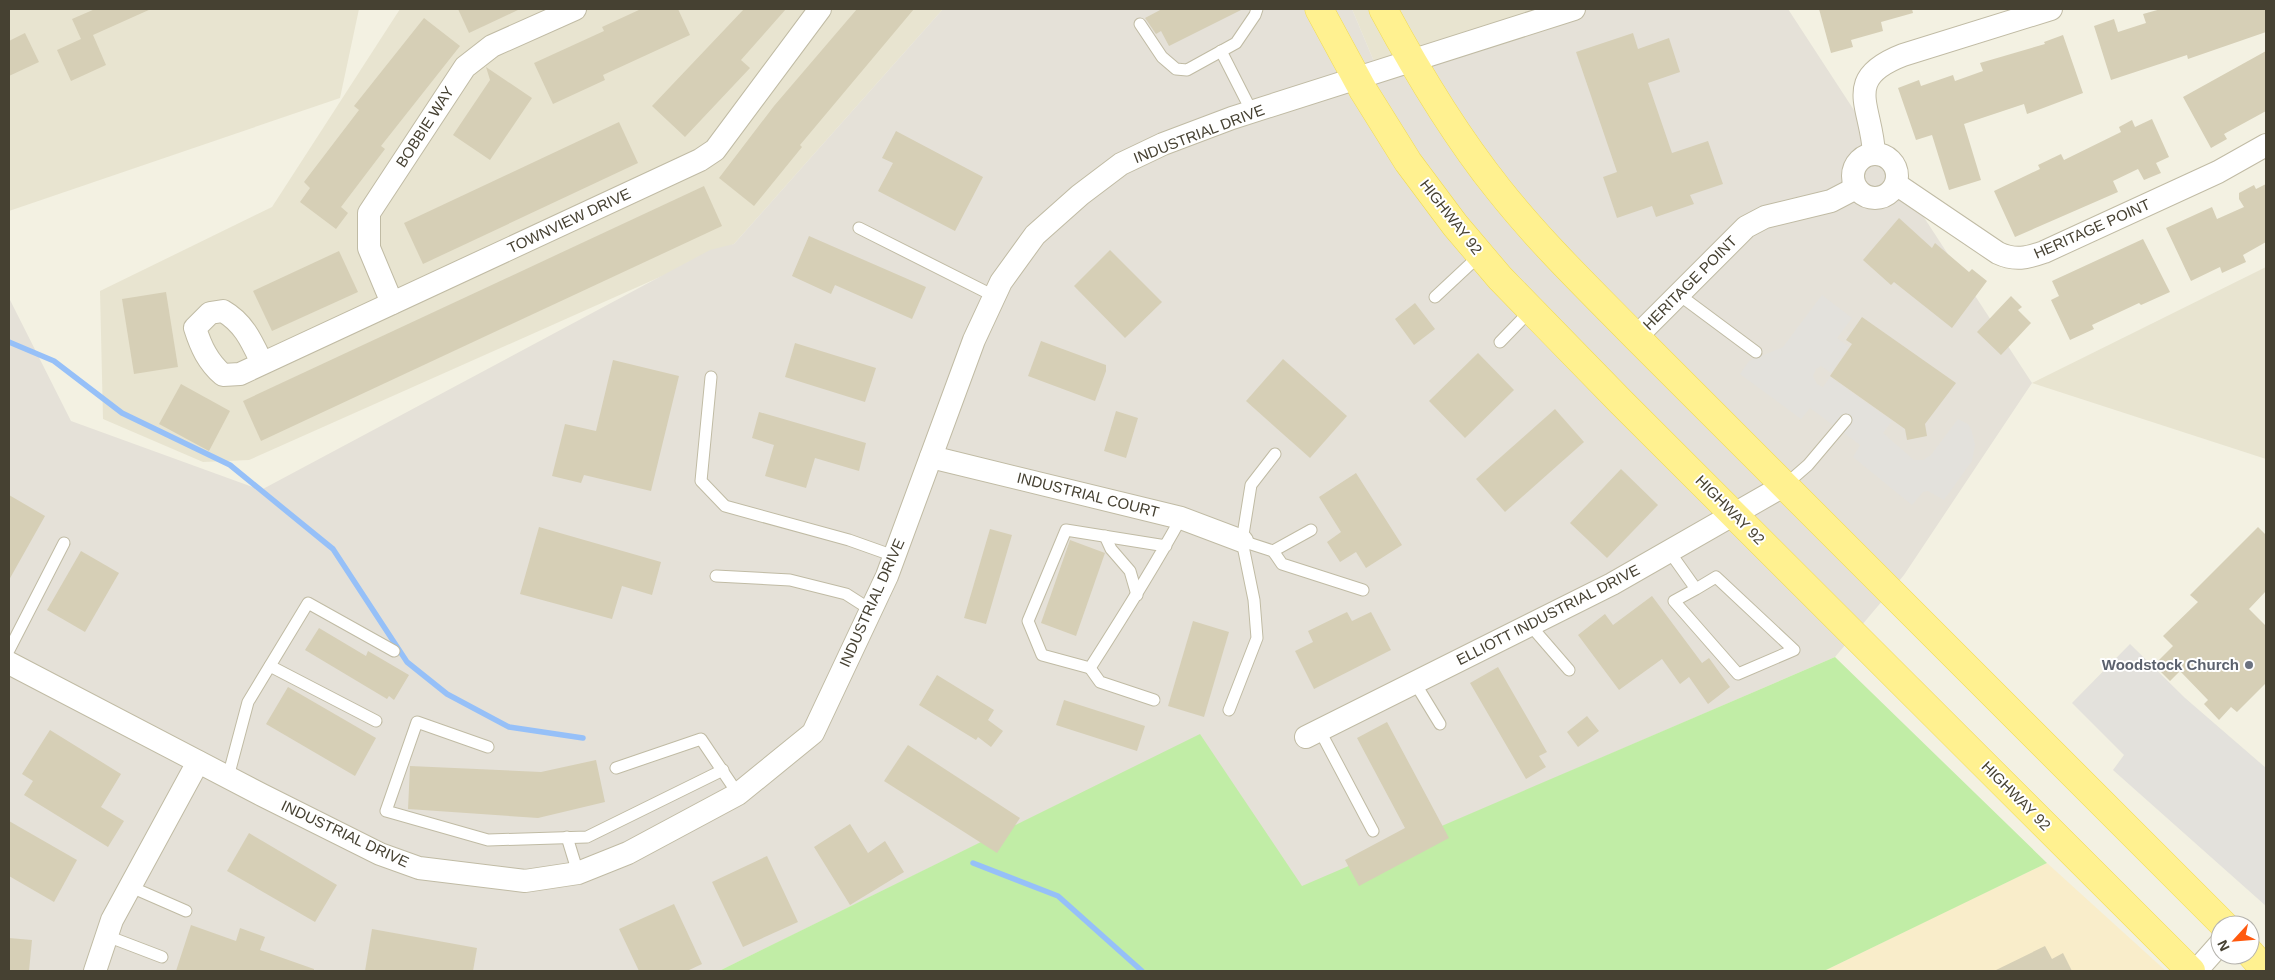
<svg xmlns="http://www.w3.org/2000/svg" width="2275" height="980" viewBox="0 0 2275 980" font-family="Arial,sans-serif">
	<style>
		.residential { fill: #e8e4d0 }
		.commercial { fill: #f9edca }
		.industrial { fill: #e5e1d8 }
		.green { fill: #c1eda6 }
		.parking { fill: #e3e1dc }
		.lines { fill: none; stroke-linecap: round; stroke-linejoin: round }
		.stream { stroke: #96c0f8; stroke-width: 5.5 }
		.building { fill: #d6cfb6 }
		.service-casing { stroke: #c0bba4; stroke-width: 13 }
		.minor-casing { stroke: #c0bba4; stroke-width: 24 }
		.primary-casing { stroke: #f1db53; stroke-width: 29 }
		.service { stroke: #fff; stroke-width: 11 }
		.minor { stroke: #fff; stroke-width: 22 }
		.primary { stroke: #fff190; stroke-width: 28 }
		.worship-dot { fill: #6b7280; stroke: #fff; stroke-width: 2 }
		.labels { text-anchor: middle; stroke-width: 4; stroke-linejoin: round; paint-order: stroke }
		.street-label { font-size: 15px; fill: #464132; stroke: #fff }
		.worship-label { font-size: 15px; font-weight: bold; fill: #5b616d; stroke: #fff; text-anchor: end }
	</style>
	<rect width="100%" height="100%" fill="#f3f1e2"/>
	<g class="residential">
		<path d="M9,9H359L340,98L9,211Z"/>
		<path d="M400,9H943L734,244L249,460L203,462L103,419L100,291L272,207Z"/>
		<path d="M1352,9H1577L1378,71Z"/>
		<path d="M2266,267V459L2032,383Z"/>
	</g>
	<path class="commercial" d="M2047,863L2166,971H1824L1953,908Z"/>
	<path class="industrial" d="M943,9H1352L1378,71L1577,9H1788L2032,383L1904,575L1835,657L1302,887L1200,735L719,971H9V298L71,421L261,490L710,250L734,244Z"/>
	<path class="green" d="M1835,657L2047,863L1824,971H719L1200,734L1302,886Z"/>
	<g class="parking">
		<path d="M1822,295L1852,318L1837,338L1849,347L1831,373L1821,366L1816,369L1813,376L1817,384L1823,387L1830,377L1892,421L1883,433L1914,460H1923L1931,455L1958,419L1968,424L1971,429L1975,445L1972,461L1944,500L1928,491L1923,492L1912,505L1853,457L1860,445L1810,408L1801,419L1740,374L1749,361L1783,347Z"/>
		<path d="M2130,644L2185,698L2266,768V906L2113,770L2124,755L2072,703Z"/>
	</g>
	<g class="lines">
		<g class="stream">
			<path d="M9,342L54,361L122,413L230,465L333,549L407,662L447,694L509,727L583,738"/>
			<path d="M973,863L1058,896L1142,971"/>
		</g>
	</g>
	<g class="building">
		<path d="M95,9H151L93,35L106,65L71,81L57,50L81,39L72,19Z"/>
		<path d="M458,9H520L469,33Z"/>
		<path d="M641,9H678L690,35L603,75L605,80L553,104L534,63L604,31L602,27Z"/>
		<path d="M744,9H786L741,60L750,68L685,137L652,106Z"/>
		<path d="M857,9H914L800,145L802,147L754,206L719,178L774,106Z"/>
		<path d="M1162,9H1243L1169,46L1161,31L1156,34L1145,18Z"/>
		<path d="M1819,9H1912L1913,13L1881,22L1883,31L1851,40L1853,47L1831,53Z"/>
		<path d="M2161,9H2266V32L2188,59L2187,55L2111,80L2094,26L2114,19L2118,32L2146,23L2143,14Z"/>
		<path d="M424,18L460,46L381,146L385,149L341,207L348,213L336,229L300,202L310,188L304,182L359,110L354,106Z"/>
		<path d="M25,33L39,62L9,76V41Z"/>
		<path d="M1633,33L1638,49L1669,38L1680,72L1648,83L1672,153L1708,141L1723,184L1690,195L1694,204L1656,217L1652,206L1617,218L1603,177L1617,172L1576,52Z"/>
		<path d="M2063,35L2083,93L2027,114L2024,104L1964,124L1981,180L1949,190L1932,135L1916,140L1898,88L1919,80L1921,86L1953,75L1955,81L1983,71L1980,63L2045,44L2044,42Z"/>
		<path d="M2266,51V111L2224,134L2227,139L2211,148L2183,97Z"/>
		<path d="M486,67L532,98L490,160L453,135L490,80Z"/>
		<path d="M2152,119L2169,157L2156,163L2161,173L2144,180L2138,169L2113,181L2118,192L2015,237L1994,191L2040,169L2038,165L2061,154L2064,160L2121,132L2119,127L2132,120L2135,127Z"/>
		<path d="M619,122L638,163L423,264L404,223Z"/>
		<path d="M896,131L983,177L955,231L878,191L893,163L882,158Z"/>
		<path d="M2266,184V242L2243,255L2246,262L2222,273L2220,267L2191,281L2166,228L2212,207L2217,219L2244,207L2239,199V193L2254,185L2256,189Z"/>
		<path d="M704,186L722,226L261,441L243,401Z"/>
		<path d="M1899,218L1932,248L1935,243L1969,272L1972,269L1987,281L1952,328L1894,282L1891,285L1863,260Z"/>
		<path d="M809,236L926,287L912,319L835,285L831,294L792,276Z"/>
		<path d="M2143,239L2170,292L2141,305L2139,303L2092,325L2094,329L2070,340L2051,300L2059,296L2052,281Z"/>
		<path d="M1110,250L1162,302L1125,338L1074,286Z"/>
		<path d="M339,251L358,292L272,331L253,291Z"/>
		<path d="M166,292L178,367L134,374L122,299Z"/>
		<path d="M2011,296L2022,307L2018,310L2031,323L2001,355L1977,332Z"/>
		<path d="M1415,303L1435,329L1414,345L1395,319Z"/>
		<path d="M1862,317L1956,383L1925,424L1927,436L1907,440L1905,429L1830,376L1852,344L1846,340Z"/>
		<path d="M1041,341L1106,365V371L1095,401L1028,376Z"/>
		<path d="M795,343L876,368L865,402L785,377Z"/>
		<path d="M1478,353L1514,390L1465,438L1429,401Z"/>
		<path d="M1283,359L1347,416L1310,458L1246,401Z"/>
		<path d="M613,360L679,376L651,491L584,475L581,483L552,476L565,424L596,431Z"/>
		<path d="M181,384L230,411L209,451L159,424Z"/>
		<path d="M1555,409L1584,442L1505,512L1476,479Z"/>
		<path d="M1116,411L1138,418L1126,458L1104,451Z"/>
		<path d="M759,412L866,443L859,471L815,458L806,488L765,476L774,445L752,438Z"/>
		<path d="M1621,469L1658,505L1607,558L1570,523Z"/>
		<path d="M1356,473L1402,545L1366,568L1356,552L1340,562L1327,542L1341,532L1319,497Z"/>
		<path d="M9,495L45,516L9,580Z"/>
		<path d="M539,527L661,562L652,595L622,586L612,619L520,594Z"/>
		<path d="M2258,527L2266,535V591L2249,609L2266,626V683L2237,712L2231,707L2219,720L2204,704L2208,700L2180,671L2170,681L2154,665L2173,646L2163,636L2198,602L2190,595Z"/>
		<path d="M990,529L1012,535L986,624L964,618Z"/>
		<path d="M1070,540L1105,553L1076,636L1041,623Z"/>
		<path d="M81,551L119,573L85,632L47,610Z"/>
		<path d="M1652,596L1702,663L1709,658L1730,687L1708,704L1689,677L1680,684L1662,659L1619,690L1578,635L1605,614L1613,625Z"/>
		<path d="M1347,612L1352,621L1371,612L1391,650L1314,689L1295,651L1313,642L1308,631Z"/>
		<path d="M1193,621L1229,632L1204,717L1168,706Z"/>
		<path d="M319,628L366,656L368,651L409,675L394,700L389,696L387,699L305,650Z"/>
		<path d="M1498,667L1547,752L1539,756L1546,767L1526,779L1470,683Z"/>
		<path d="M937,675L994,710L988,720L1003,731L991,747L978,737L976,740L919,705Z"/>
		<path d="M288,687L376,738L355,776L266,724Z"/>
		<path d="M1064,700L1145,726L1137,751L1056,725Z"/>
		<path d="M1587,716L1599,731L1578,747L1567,732Z"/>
		<path d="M1387,722L1449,838L1359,886L1345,860L1405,828L1357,738Z"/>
		<path d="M50,730L121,774L101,807L124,821L108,847L24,795L33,781L22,774Z"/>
		<path d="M908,745L1020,818L997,853L884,781Z"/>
		<path d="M596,760L605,802L538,818L408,809L410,766L541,772Z"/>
		<path d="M9,821L77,860L54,902L9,876Z"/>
		<path d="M850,824L868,853L885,841L904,872L850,905L814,847Z"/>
		<path d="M249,833L337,885L315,922L227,871Z"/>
		<path d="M767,856L798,922L743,947L712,882Z"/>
		<path d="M674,904L702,964L687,971H639L619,929Z"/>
		<path d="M191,925L236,941L240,928L265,937L260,950L314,969V971H176Z"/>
		<path d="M372,929L477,948L473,971H365Z"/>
		<path d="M9,938L32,940L29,971H9Z"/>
		<path d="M2045,946L2052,959L2063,953L2072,971H1994Z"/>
	</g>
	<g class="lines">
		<defs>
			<g id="service">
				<path d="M1140,24L1162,57L1176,69L1187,70L1236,43L1255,15L1257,9"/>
				<path d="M1221,51L1252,112"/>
				<path d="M859,228L994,296"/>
				<path d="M1678,294L1756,352"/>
				<path d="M1435,297L1480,255"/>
				<path d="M1500,342L1531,310"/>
				<path d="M711,377L701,481L725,506L849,540L894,556"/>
				<path d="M1785,485L1808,465L1846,420"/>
				<path d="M1105,536L1111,549L1130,571L1137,595"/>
				<path d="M1242,541L1273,551L1282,564L1363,590"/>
				<path d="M1166,546L1066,530L1028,621L1042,655L1090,668C1122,618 1153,569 1181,518"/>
				<path d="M1273,551L1311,530"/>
				<path d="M1669,551L1696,589L1674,601L1738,674L1794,650L1716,577L1696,589"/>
				<path d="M716,576L790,580L846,594L871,610"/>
				<path d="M1530,625L1569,670"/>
				<path d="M9,650L64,543"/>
				<path d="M270,666L376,721"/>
				<path d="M1090,668L1100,682L1154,700"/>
				<path d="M1415,683L1440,724"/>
				<path d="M1229,710L1257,638L1254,600L1242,541L1251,485L1275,454"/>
				<path d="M1320,731L1373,831"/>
				<path d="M488,747L417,722L386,811L488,840L587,837L723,770"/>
				<path d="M616,768L701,739L738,794"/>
				<path d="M228,777L248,702L308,603L394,651"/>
				<path d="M567,837L578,873"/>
				<path d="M131,887L186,911"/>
				<path d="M107,936L162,957"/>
			</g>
			<g id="minor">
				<circle cx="1875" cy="176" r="22"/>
				<path d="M1874,154C1872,106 1841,79 1903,55L2051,9"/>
				<path d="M1896,184L1998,253C2015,261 2027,258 2044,252L2218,172L2266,145"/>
				<path d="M392,303L369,248V213L465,67L492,46L575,9"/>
				<path d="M1636,337L1746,227L1765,217L1831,201L1856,188"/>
				<path d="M262,363C252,342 244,323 223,311L210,313L195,328C201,347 208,362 223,375L240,374L700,160L715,150L820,9"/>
				<path d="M931,457L1181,518L1242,541"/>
				<path d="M9,663L262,795L380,854L419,868L525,881L578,873L628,853L738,794L813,733L887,576L974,340L1001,282L1035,235L1080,195L1121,164L1163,144L1232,118L1574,9"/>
				<path d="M1306,737L1612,584L1785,485"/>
				<path d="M95,971L112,920L198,762"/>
				<path d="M2196,971L2220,944"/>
			</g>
			<g id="primary">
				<path d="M1319,9L1363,90L1408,162L1455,225L1500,278L1621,402L2191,971"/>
				<path d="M1383,9C1417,72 1454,134 1499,190C1541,243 1589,289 1636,337L2224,925"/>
				<path d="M2250,953L2266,971"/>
			</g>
		</defs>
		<use href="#service" class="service-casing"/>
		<use href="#minor" class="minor-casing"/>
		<use href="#primary" class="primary-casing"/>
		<use href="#service" class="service"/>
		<use href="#minor" class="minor"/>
		<use href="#primary" class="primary"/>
	</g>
	<circle class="worship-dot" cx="2249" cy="665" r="5"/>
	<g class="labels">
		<g class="street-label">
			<text transform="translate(425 127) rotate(-57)" y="5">BOBBIE WAY</text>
			<text transform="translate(1199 134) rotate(-21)" y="5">INDUSTRIAL DRIVE</text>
			<text transform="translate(1451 217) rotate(52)" y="5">HIGHWAY 92</text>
			<text transform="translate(569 221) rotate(-25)" y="5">TOWNVIEW DRIVE</text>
			<text transform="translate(2092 229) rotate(-24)" y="5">HERITAGE POINT</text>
			<text transform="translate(1690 283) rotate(-45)" y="5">HERITAGE POINT</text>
			<text transform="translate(1088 495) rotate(14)" y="5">INDUSTRIAL COURT</text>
			<text transform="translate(1730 510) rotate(45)" y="5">HIGHWAY 92</text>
			<text transform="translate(872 603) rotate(-66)" y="5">INDUSTRIAL DRIVE</text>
			<text transform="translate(1548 615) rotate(-27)" y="5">ELLIOTT INDUSTRIAL DRIVE</text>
			<text transform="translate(2016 796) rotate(45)" y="5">HIGHWAY 92</text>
			<text transform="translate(345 834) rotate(25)" y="5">INDUSTRIAL DRIVE</text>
		</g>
		<g class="worship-label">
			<text x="2239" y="670">Woodstock Church</text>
		</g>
	</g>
	<rect width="2275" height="980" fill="none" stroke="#464132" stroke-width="20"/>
	<g transform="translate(2235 940) rotate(244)"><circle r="24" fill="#ffffff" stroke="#b5b3ad"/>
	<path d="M0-4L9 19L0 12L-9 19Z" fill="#ff590e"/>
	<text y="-8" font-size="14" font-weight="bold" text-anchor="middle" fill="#464132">N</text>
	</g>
</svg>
